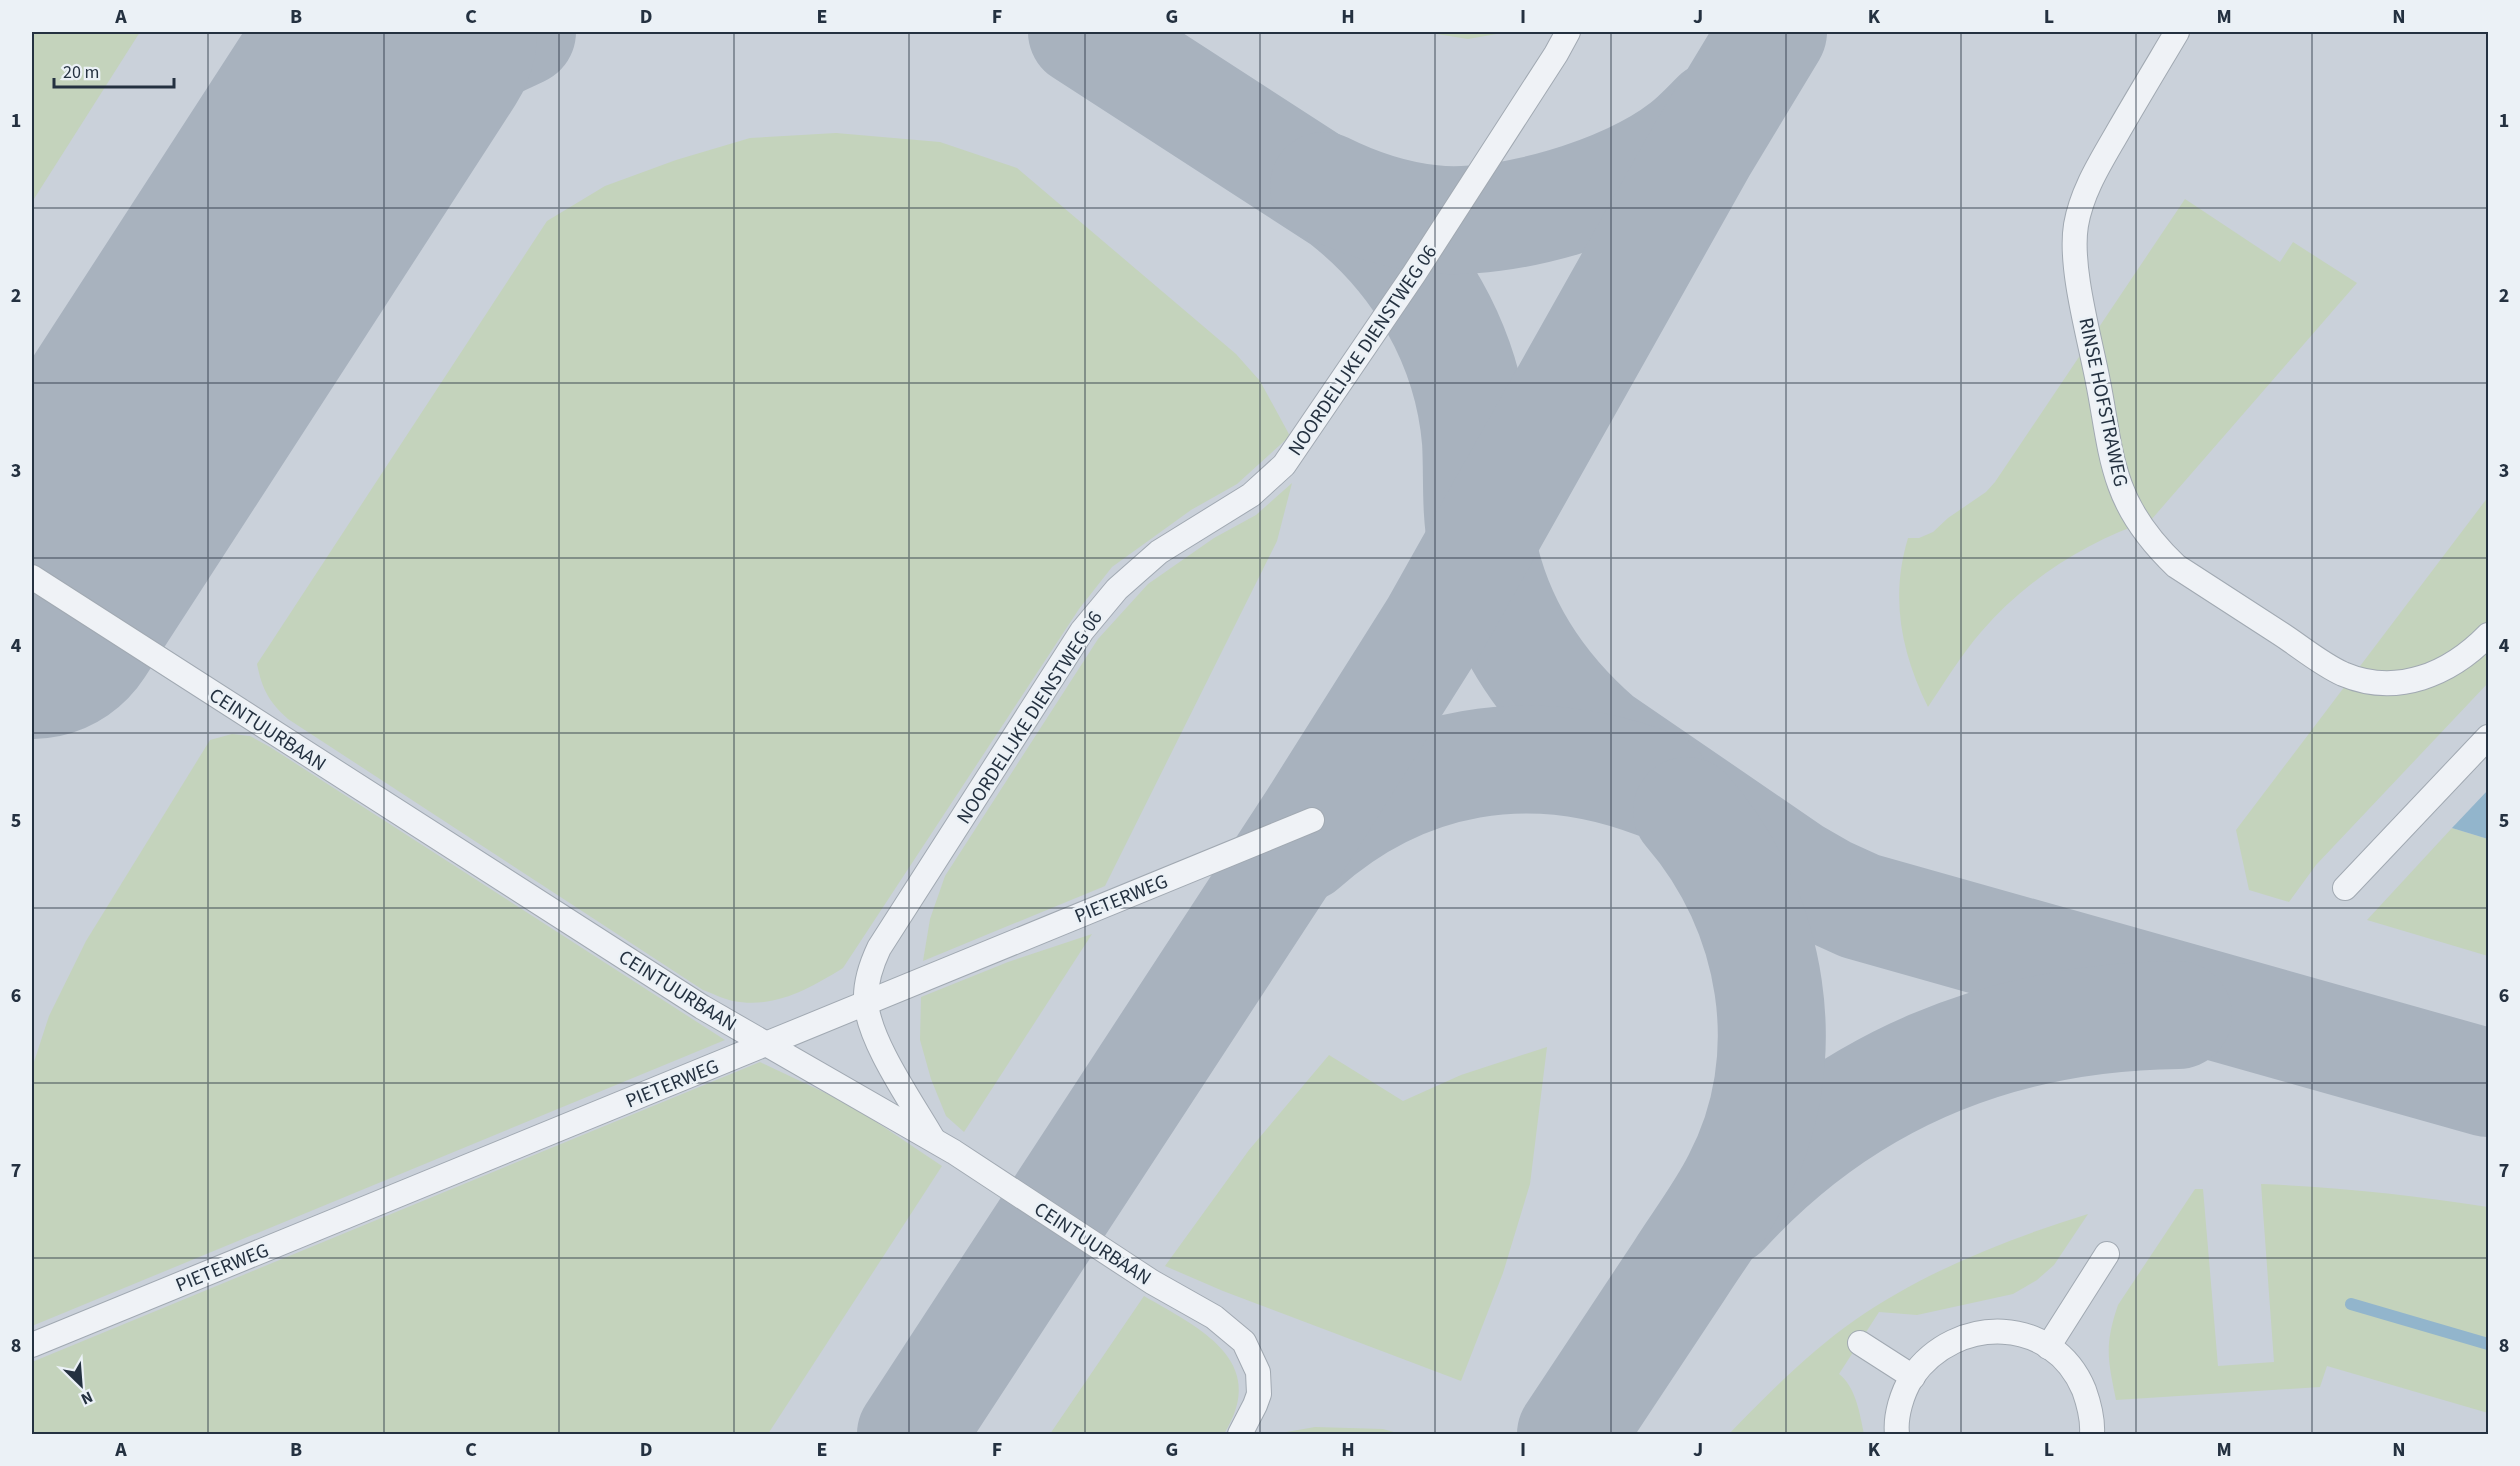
<svg xmlns="http://www.w3.org/2000/svg" width="2520" height="1466" viewBox="0 0 2520 1466" font-family="'Source Sans 3',sans-serif">
	<style>
		.built { fill: #cad1da }
		.green { fill: #c4d3bc }
		.water { fill: #92b5cc }
		.lines { fill: none; stroke-linecap: round; stroke-linejoin: round }
		.stream { stroke: #92b5cc; stroke-width: 12 }
		.taxiway { stroke: #a8b2be; stroke-width: 108 }
		.runway { stroke: #a8b2be; stroke-width: 268 }
		.service-casing { stroke: #a1a9b2; stroke-width: 26 }
		.service { stroke: #eff2f6; stroke-width: 24 }
		.grid { fill: none; stroke: #243140; stroke-width: 1.5; stroke-opacity: 0.55 }
		.labels { text-anchor: middle; stroke-width: 5; stroke-linejoin: round; paint-order: stroke }
		.street-label { font-size: 20px; fill: #243140; stroke: #ebf1f6 }
		.neatline { fill: none; stroke: #243140; stroke-width: 2 }
		.grid-label { font-size: 20px; text-anchor: middle; font-weight: bold; fill: #243140 }
	</style>
	<rect width="100%" height="100%" fill="#dce2e8"/>
	<rect class="built" x="32" y="32" width="2456" height="1402"/>
	<g class="green">
		<path d="M32,32H140L32,202Z"/>
		<path d="M1424,32H1508L1468,39Z"/>
		<path d="M836,133L940,142L1017,168L1236,354L1260,381L1290,436L1237,484L1191,510L1112,567L1079,609L843,968C809,989 774,1009 733,1001C723,999 712,993 703,990L288,719C269,702 262,689 257,664L547,221L605,186L676,160L750,138Z"/>
		<path d="M2185,199L2280,262L2293,242L2357,283L2151,520C2085,542 2027,579 1981,632C1961,655 1945,682 1928,707C1901,652 1890,598 1908,538H1919L1933,532L1948,518L1986,492L1995,482Z"/>
		<path d="M1292,483L1277,541L1105,886L923,961L930,919L945,876L1098,639L1148,584L1214,538L1256,515Z"/>
		<path d="M2488,497V683L2316,865L2289,902L2249,890L2236,830Z"/>
		<path d="M232,734L250,736L270,747L725,1040L32,1326V1068L49,1016L86,941L210,740Z"/>
		<path d="M2452,828L2488,839V956L2367,920Z"/>
		<path d="M1092,934L964,1132L946,1116L931,1079L920,1040L921,997L1008,962Z"/>
		<path d="M1547,1047L1530,1184L1503,1273L1461,1381L1223,1291L1165,1266L1249,1150L1329,1055L1403,1101L1461,1075Z"/>
		<path d="M760,1062L851,1105L942,1166L768,1434H32V1362Z"/>
		<path d="M2261,1184C2338,1187 2413,1195 2488,1207V1413L2327,1366L2320,1387L2116,1400C2108,1360 2104,1346 2118,1305L2195,1189H2203L2218,1366L2274,1362Z"/>
		<path d="M2088,1214L2054,1265L2037,1280L2013,1294L1917,1315L1879,1312L1839,1374C1856,1387 1860,1415 1864,1434H1729C1768,1394 1809,1352 1855,1320C1924,1272 2007,1239 2088,1214Z"/>
		<path d="M1144,1296C1197,1327 1271,1360 1224,1434H1050Z"/>
		<path d="M1315,1427L1383,1429L1401,1434H1275Z"/>
	</g>
	<path class="water" d="M2488,790V839L2452,828Z"/>
	<g class="lines">
		<path class="stream" d="M2351,1304L2488,1344"/>
		<g class="taxiway">
			<path d="M1082,32L1343,201C1418,260 1468,345 1476,441C1478,476 1475,510 1482,545C1498,624 1541,688 1600,739L1794,872L1827,891L1860,906L2488,1083"/>
			<path d="M1324,186C1358,203 1394,215 1432,219C1504,227 1626,191 1683,146C1695,137 1705,126 1716,115"/>
			<path d="M269,238C340,154 420,77 522,32"/>
			<path d="M32,613L44,586"/>
			<path d="M1303,848C1404,758 1531,736 1657,785"/>
			<path d="M1725,1212C1846,1080 2000,1017 2178,1015"/>
			<path d="M911,1434L1312,820L1435,625L1703,148L1773,32"/>
			<path d="M1571,1434C1607,1380 1643,1326 1679,1271C1698,1241 1721,1211 1737,1179C1800,1059 1774,911 1687,811"/>
		</g>
		<path class="runway" d="M32,605L403,32"/>
		<defs>
			<g id="service">
				<path d="M2177,32C2158,64 2138,97 2119,130C2102,160 2082,190 2076,225C2069,267 2090,339 2098,382C2105,416 2108,452 2120,485C2131,516 2153,544 2176,566C2211,589 2246,611 2281,634C2301,647 2321,664 2343,674C2397,697 2450,674 2488,635"/>
				<path d="M32,577L702,1007L954,1152L1152,1282L1214,1317L1244,1342L1258,1372L1259,1394L1255,1405L1240,1434"/>
				<path d="M2345,888L2488,737"/>
				<path d="M933,1139C913,1104 868,1041 866,1001C865,982 871,965 879,948L1082,631L1117,589L1159,552L1251,495L1284,465L1414,274L1556,54L1568,32"/>
				<path d="M1860,1343L1913,1377"/>
				<path d="M32,1345L1312,820"/>
				<path d="M2048,1347L2107,1254"/>
				<path d="M1897,1434C1895,1416 1902,1393 1912,1377C1956,1314 2053,1315 2084,1390C2089,1404 2093,1419 2092,1434"/>
			</g>
		</defs>
		<use href="#service" class="service-casing"/>
		<use href="#service" class="service"/>
	</g>
	<path class="grid" d="M208,32V1434M384,32V1434M559,32V1434M734,32V1434M909,32V1434M1085,32V1434M1260,32V1434M1435,32V1434M1611,32V1434M1786,32V1434M1961,32V1434M2136,32V1434M2312,32V1434M32,208H2488M32,383H2488M32,558H2488M32,733H2488M32,908H2488M32,1083H2488M32,1258H2488"/>
	<g class="labels">
		<g class="street-label">
			<text transform="translate(1362 350) rotate(-56)" y="7">NOORDELIJKE DIENSTWEG 06</text>
			<text transform="translate(2104 402) rotate(78)" y="7">RINSE HOFSTRAWEG</text>
			<text transform="translate(1029 717) rotate(-57)" y="7">NOORDELIJKE DIENSTWEG 06</text>
			<text transform="translate(268 729) rotate(33)" y="7">CEINTUURBAAN</text>
			<text transform="translate(1121 898) rotate(-22)" y="7">PIETERWEG</text>
			<text transform="translate(678 990) rotate(32)" y="7">CEINTUURBAAN</text>
			<text transform="translate(672 1083) rotate(-22)" y="7">PIETERWEG</text>
			<text transform="translate(1093 1243) rotate(33)" y="7">CEINTUURBAAN</text>
			<text transform="translate(222 1267) rotate(-22)" y="7">PIETERWEG</text>
		</g>
	</g>
	<rect width="2520" height="1466" fill="none" stroke="#ebf1f6" stroke-width="66"/>
	<g transform="translate(81 1385) rotate(155)" stroke="#ebf1f6" stroke-width="4.5" paint-order="stroke">
	<path d="M0-4.5L10 22L0 15L-10 22Z" fill="#243140"/>
	<text y="-9" font-size="16" font-weight="bold" text-anchor="middle" fill="#243140">N</text>
	</g>
	<path d="M54 78v9h120v-9" fill="none" stroke="#243140" stroke-width="3"/>
	<text x="63" y="78" font-size="18" fill="#243140" stroke="#ebf1f6" stroke-width="4.5" paint-order="stroke">20 m</text>
	<rect x="33" y="33" width="2454" height="1400" class="neatline"/>
	<g class="grid-label">
		<text x="121" y="23">A</text>
		<text x="296" y="23">B</text>
		<text x="471" y="23">C</text>
		<text x="646" y="23">D</text>
		<text x="822" y="23">E</text>
		<text x="997" y="23">F</text>
		<text x="1172" y="23">G</text>
		<text x="1348" y="23">H</text>
		<text x="1523" y="23">I</text>
		<text x="1698" y="23">J</text>
		<text x="1874" y="23">K</text>
		<text x="2049" y="23">L</text>
		<text x="2224" y="23">M</text>
		<text x="2399" y="23">N</text>
		<text x="16" y="127">1</text>
		<text x="2504" y="127">1</text>
		<text x="16" y="302">2</text>
		<text x="2504" y="302">2</text>
		<text x="16" y="477">3</text>
		<text x="2504" y="477">3</text>
		<text x="16" y="652">4</text>
		<text x="2504" y="652">4</text>
		<text x="16" y="827">5</text>
		<text x="2504" y="827">5</text>
		<text x="16" y="1002">6</text>
		<text x="2504" y="1002">6</text>
		<text x="16" y="1177">7</text>
		<text x="2504" y="1177">7</text>
		<text x="16" y="1352">8</text>
		<text x="2504" y="1352">8</text>
		<text x="121" y="1456">A</text>
		<text x="296" y="1456">B</text>
		<text x="471" y="1456">C</text>
		<text x="646" y="1456">D</text>
		<text x="822" y="1456">E</text>
		<text x="997" y="1456">F</text>
		<text x="1172" y="1456">G</text>
		<text x="1348" y="1456">H</text>
		<text x="1523" y="1456">I</text>
		<text x="1698" y="1456">J</text>
		<text x="1874" y="1456">K</text>
		<text x="2049" y="1456">L</text>
		<text x="2224" y="1456">M</text>
		<text x="2399" y="1456">N</text>
	</g>
</svg>
